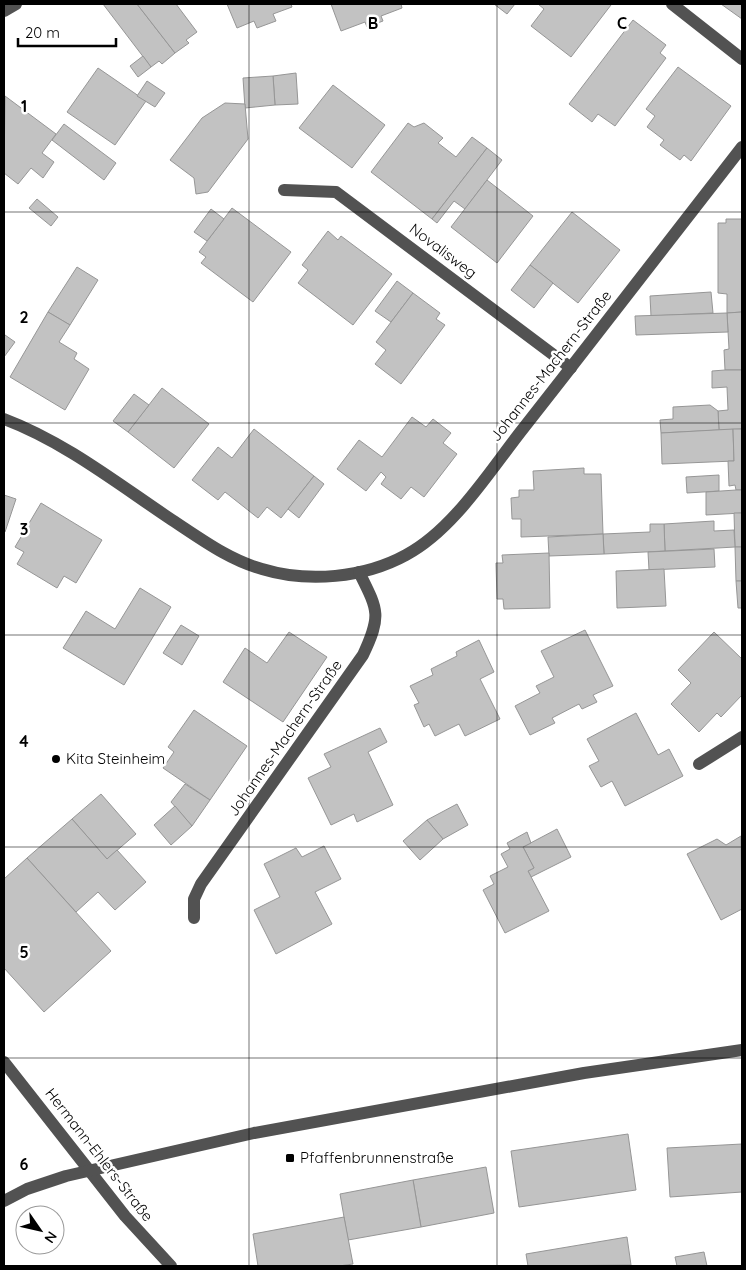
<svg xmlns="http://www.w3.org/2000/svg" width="746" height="1270" viewBox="0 0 746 1270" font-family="Quicksand,sans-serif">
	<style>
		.building { fill: #c2c2c2; stroke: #969696 }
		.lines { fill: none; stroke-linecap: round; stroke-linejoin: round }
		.minor { stroke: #525252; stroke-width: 12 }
		.grid { fill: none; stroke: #000; stroke-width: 1; stroke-opacity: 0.55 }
		.poi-dot { fill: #000; stroke: #fff; stroke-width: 2 }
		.labels { text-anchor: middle; stroke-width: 5; stroke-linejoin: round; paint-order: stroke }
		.street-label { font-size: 15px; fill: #000; stroke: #fff }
		.poi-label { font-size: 15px; fill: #000; stroke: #fff; text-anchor: start }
		.grid-label { font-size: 16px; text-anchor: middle; font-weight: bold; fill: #000; stroke: #fff; stroke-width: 5; stroke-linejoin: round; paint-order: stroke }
	</style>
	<rect width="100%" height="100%" fill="#fff"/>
	<g class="building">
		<path d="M103,4H137L175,53L162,64L159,61L151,67Z"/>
		<path d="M137,4H176L197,32L186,40L189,43L175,53Z"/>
		<path d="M227,4H291L292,7L273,14L276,21L257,28L254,21L237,28Z"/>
		<path d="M331,4H401L402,8L381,16L383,21L367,27L365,22L341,31Z"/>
		<path d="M494,4H515L507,14Z"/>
		<path d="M538,4H610L611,5L571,57L531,26L544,9Z"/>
		<path d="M721,4H742V19Z"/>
		<path d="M633,20L666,45L660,53L666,58L615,126L598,114L592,122L569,104Z"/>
		<path d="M143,56L151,67L138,77L130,66Z"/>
		<path d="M678,67L731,106L691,161L684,155L680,160L660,145L664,140L647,127L655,116L646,109Z"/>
		<path d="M98,68L146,101L115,145L67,112Z"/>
		<path d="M296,73L298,104L275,105L273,76Z"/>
		<path d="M273,76L275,105L245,108L243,78Z"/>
		<path d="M147,81L165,93L155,107L137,96Z"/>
		<path d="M333,85L385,125L352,168L299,128Z"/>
		<path d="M5,96L56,134L42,153L54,162L43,178L31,168L18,184L4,173Z"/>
		<path d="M225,103L245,104L248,139L208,192L196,194L194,178L170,160L202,118Z"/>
		<path d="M408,123L414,127L424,123L443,138L438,143L456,157L472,137L487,148L432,219L371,172Z"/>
		<path d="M64,124L116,163L104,180L52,140Z"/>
		<path d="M487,148L502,160L465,209L454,201L437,223L432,219Z"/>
		<path d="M487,180L533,216L497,263L451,227Z"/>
		<path d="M37,199L58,217L51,226L29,208Z"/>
		<path d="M232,208L291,252L253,302L201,263L206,257L199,252Z"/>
		<path d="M211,209L224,219L207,241L194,232Z"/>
		<path d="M572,212L620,250L578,303L530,265Z"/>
		<path d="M726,219H742V312L727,313V294L718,293V223H726Z"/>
		<path d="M328,231L338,240L341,236L392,274L353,325L298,283L308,270L302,265Z"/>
		<path d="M530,265L553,283L534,308L511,290Z"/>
		<path d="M77,267L98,280L70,325L48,312Z"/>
		<path d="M397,281L413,293L391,322L375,311Z"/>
		<path d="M711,292L713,313L651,316L650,296Z"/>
		<path d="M413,293L440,313L436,319L445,325L401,384L375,364L386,350L376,342Z"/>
		<path d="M48,312L70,325L59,342L77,353L74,359L89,369L65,410L10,377Z"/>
		<path d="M742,312V370H725L724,350L729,349L727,313Z"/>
		<path d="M727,313L728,332L636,335L635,316Z"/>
		<path d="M5,335L15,342L4,357V337Z"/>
		<path d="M725,370H742V429L719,430L718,411L728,410L727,387L712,388V371Z"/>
		<path d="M162,388L209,424L174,468L128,432Z"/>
		<path d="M134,394L149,405L128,432L113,421Z"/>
		<path d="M710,405L718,411L719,430L661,433L660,420L673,419V407Z"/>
		<path d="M412,417L426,427L433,419L451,433L443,443L457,454L424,497L411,487L401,499L381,484L386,477L381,472L366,491L337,469L359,440L382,457Z"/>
		<path d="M254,429L314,476L281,518L267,507L258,518L225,492L218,500L192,480L218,447L232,458Z"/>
		<path d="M733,429L734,461L662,464L661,433Z"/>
		<path d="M733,429H742V490H736L735,485L729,486L728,461H734Z"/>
		<path d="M584,468V474H601L603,534L521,537V519H512L511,498L519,497V490H534L533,471Z"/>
		<path d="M719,475V491L687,493L686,477Z"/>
		<path d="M314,476L324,484L299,518L288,509Z"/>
		<path d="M736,490H742V513L706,515V492Z"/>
		<path d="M4,495L16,499L5,532H4Z"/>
		<path d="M41,503L102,540L76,583L64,576L57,588L17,564L24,552L15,547Z"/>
		<path d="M734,513H742V547H735Z"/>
		<path d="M714,521V531L734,530L735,547L665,551L664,524Z"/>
		<path d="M650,524H664L665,551L604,554L603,534L650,532Z"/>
		<path d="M603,534L604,554L549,556L548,537Z"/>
		<path d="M735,547H742V581H736Z"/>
		<path d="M714,549L715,567L649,570L648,552Z"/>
		<path d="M549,553L550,608L504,609L503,599H497L496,563H503L502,555Z"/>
		<path d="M664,569L666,606L617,608L616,571Z"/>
		<path d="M736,581H742V608H738Z"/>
		<path d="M140,588L171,607L124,685L63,648L86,611L115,629Z"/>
		<path d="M181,625L199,636L182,665L163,653Z"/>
		<path d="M585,630L613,686L593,695L597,702L582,709L579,704L552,718L555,723L530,735L515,706L540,693L536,686L554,677L541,651Z"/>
		<path d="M289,632L327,657L283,722L223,682L245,648L267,663Z"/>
		<path d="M714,632L742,659V695L721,717L717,713L699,732L671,704L691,683L678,670Z"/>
		<path d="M479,640L494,672L480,679L500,719L465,736L459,724L435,736L429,724L424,727L414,705L419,703L410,686L433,675L431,669L457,656L456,652Z"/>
		<path d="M194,710L247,746L210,800L163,768L174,752L168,747Z"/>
		<path d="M636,713L658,755L669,749L683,776L625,806L612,781L601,787L589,766L599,761L587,739Z"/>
		<path d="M380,728L387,742L368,752L393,805L357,822L354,814L331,825L308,778L331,767L324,754Z"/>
		<path d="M185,784L210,800L192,826L171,802Z"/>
		<path d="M101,794L136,834L107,859L72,819Z"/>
		<path d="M457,804L468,825L443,839L427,820Z"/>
		<path d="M175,806L192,826L171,845L154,825Z"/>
		<path d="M72,819L107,859L117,850L146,882L115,910L98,892L76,912L27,858Z"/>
		<path d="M427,820L443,839L420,860L403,841Z"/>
		<path d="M557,829L571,857L531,877L528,871L534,868L523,847Z"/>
		<path d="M527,832L531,843L523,847L534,868L528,871L549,911L505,933L483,890L494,884L490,876L508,867L501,854L510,849L507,843Z"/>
		<path d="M741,836L742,909L721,920L687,854L717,839L726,845Z"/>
		<path d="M324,846L341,879L315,892L332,924L276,954L254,910L280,897L264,864L296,848L302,857Z"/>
		<path d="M27,858L111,951L44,1012L4,968V879Z"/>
		<path d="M628,1134L636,1190L519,1207L511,1151Z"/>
		<path d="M742,1144V1192L670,1197L667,1148Z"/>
		<path d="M486,1167L494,1213L421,1227L413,1180Z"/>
		<path d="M413,1180L421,1227L348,1240L340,1194Z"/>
		<path d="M344,1217L353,1264L339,1266H258L253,1234Z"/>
		<path d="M627,1237L631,1265L528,1266L526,1254Z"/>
		<path d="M704,1252L707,1266H677L675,1257Z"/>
	</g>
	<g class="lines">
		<g class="minor">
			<path d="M672,4L742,59"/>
			<path d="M4,11L16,4"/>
			<path d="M284,190L336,192L571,368"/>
			<path d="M4,419C65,442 118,484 172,520C201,539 229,560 262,569C308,583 364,578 406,555C453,530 489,472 522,430C596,336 669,241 742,147"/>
			<path d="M699,764L742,737"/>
			<path d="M194,918V899L201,884L363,655C382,615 378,610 359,572"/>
			<path d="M4,1062L125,1216L171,1266"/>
			<path d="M4,1201L27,1189L66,1176L254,1133L584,1073L742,1050"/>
		</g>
	</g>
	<path class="grid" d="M249,4V1266M497,4V1266M4,212H742M4,423H742M4,635H742M4,847H742M4,1058H742"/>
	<g class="poi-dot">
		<circle cx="56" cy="759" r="5"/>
		<rect x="285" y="1153" width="10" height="10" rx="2.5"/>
	</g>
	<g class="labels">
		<g class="street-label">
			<text transform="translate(443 251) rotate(37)" y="5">Novalisweg</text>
			<text transform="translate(551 366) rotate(-52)" y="5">Johannes-Machern-Straße</text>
			<text transform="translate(285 738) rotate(-55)" y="5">Johannes-Machern-Straße</text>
			<text transform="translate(99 1155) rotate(52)" y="5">Hermann-Ehlers-Straße</text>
		</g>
		<g class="poi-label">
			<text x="66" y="764">Kita Steinheim</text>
			<text x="300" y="1163">Pfaffenbrunnenstraße</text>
		</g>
	</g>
	<g class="grid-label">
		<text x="373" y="29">B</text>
		<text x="622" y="29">C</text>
		<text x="24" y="112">1</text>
		<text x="24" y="323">2</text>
		<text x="24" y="535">3</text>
		<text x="24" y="747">4</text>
		<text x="24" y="958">5</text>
		<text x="24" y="1170">6</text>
	</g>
	<rect width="746" height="1270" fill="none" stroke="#000000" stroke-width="10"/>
	<g transform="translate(40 1230) rotate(124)"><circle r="24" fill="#ffffff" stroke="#999999"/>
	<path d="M0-4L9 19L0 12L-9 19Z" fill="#000000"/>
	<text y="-8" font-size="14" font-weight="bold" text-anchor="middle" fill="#000000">N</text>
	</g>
	<path d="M18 38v8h98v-8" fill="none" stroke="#000000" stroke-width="2.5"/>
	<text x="25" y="38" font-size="15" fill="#000000" stroke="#ffffff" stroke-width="4" paint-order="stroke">20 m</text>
</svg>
